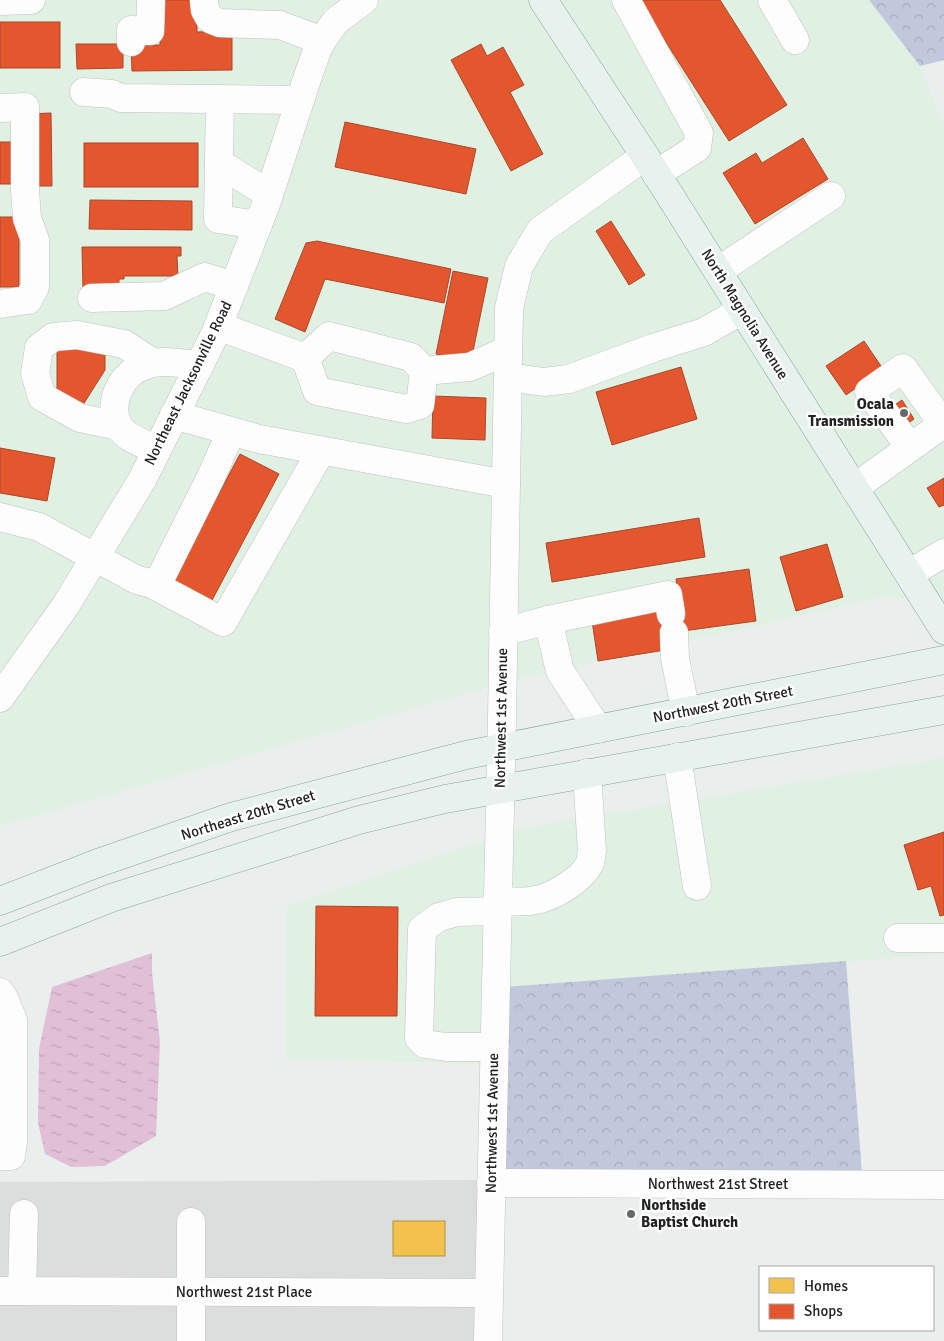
<svg xmlns="http://www.w3.org/2000/svg" width="944" height="1341" viewBox="0 0 944 1341" font-family="Signika,sans-serif">
	<style>
		.residential { fill: #dbdedd }
		.commercial { fill: #e0f0e3 }
		.forest { fill: url(#forest-crowns) }
		.water { fill: url(#water-ripples) }
		.homes { fill: #f2c14e; stroke: #b39140 }
		.shops { fill: #e4572e; stroke: #aa472a }
		.lines { fill: none; stroke-linecap: round; stroke-linejoin: round }
		.minor-casing { stroke: #c0c2c2; stroke-width: 29 }
		.major-casing { stroke: #87a59d; stroke-width: 29 }
		.minor { stroke: #fcfdfc; stroke-width: 28 }
		.major { stroke: #e7f1ed; stroke-width: 28 }
		.poi-dot { fill: #676968; stroke: #fff; stroke-width: 2 }
		.labels { text-anchor: middle; stroke-width: 5; stroke-linejoin: round; paint-order: stroke }
		.street-label { font-size: 15px; fill: #212121; stroke: #fff }
		.poi-label { font-size: 15px; font-weight: bold; fill: #212121; stroke: #fff; text-anchor: end }
	</style>
	<defs>
		<pattern id="forest-crowns" width="20" height="18" patternUnits="userSpaceOnUse" patternTransform="scale(1.25)"><rect width="20" height="18" fill="#c1c8dc"/><path d="M2 6a3 3 0 1 1 6 0M12 15a3 3 0 1 1 6 0" fill="none" stroke="#a6acbc"/></pattern>
		<pattern id="water-ripples" width="26" height="14" patternUnits="userSpaceOnUse" patternTransform="scale(1.25)"><rect width="26" height="14" fill="#e0bfd7"/><path d="M2 4q2-2 4 0t4 0M15 11q2-2 4 0t4 0" fill="none" stroke="#c0a4b8"/></pattern>
	</defs>
	<rect width="100%" height="100%" fill="#eaefed"/>
	<g class="residential">
		<path d="M482,1180L479,1282L0,1280V1182Z"/>
		<path d="M0,1302L479,1304L478,1341H0Z"/>
	</g>
	<g class="commercial">
		<path d="M0,0H340L342,3L207,329L134,474L58,599L0,680Z"/>
		<path d="M385,0H531L631,153L511,264L493,686L0,826V715L73,612L319,74L343,28L362,13Z"/>
		<path d="M555,0H869L920,66L944,126V600L937,599Z"/>
		<path d="M642,170L912,598L885,597L534,675L512,681L518,310L528,271L546,239Z"/>
		<path d="M944,758V954L505,987L508,832L517,829Z"/>
		<path d="M489,839L484,1064L286,1059L287,906Z"/>
	</g>
	<g class="forest">
		<path d="M869,0H944V60L920,66Z"/>
		<path d="M846,961L862,1174L501,1172L505,987Z"/>
	</g>
	<path class="water" d="M152,953V973L160,1042L156,1136L105,1166L71,1167L45,1154L38,1123L39,1049L52,987Z"/>
	<rect class="homes" x="393" y="1221" width="52" height="35"/>
	<g class="shops">
		<path d="M160,0H197V32L228,31L232,37V70L132,71L131,45H160Z"/>
		<path d="M639,0H720L787,105L729,141Z"/>
		<rect x="0" y="22" width="60" height="46"/>
		<path d="M76,44H123V68L77,69Z"/>
		<path d="M481,44L487,56L503,47L524,85L510,92L543,154L511,171L451,60Z"/>
		<path d="M51,113L52,186H29L28,114Z"/>
		<path d="M345,122L476,149L466,194L335,167Z"/>
		<path d="M803,138L828,179L755,224L723,173L756,153L762,163Z"/>
		<rect x="0" y="142" width="21" height="42"/>
		<rect x="84" y="143" width="114" height="44"/>
		<path d="M90,200L192,201V230L89,229Z"/>
		<rect x="0" y="217" width="19" height="70"/>
		<path d="M611,221L645,275L629,285L596,231Z"/>
		<path d="M317,241L451,269L444,303L325,279L305,332L275,319L306,243Z"/>
		<path d="M82,247H181V256H177L178,276H124V279H119V289H83Z"/>
		<path d="M453,271L488,278L471,361L436,354Z"/>
		<path d="M864,341L883,369L846,395L826,366Z"/>
		<path d="M105,344V370L81,408L57,392V345Z"/>
		<path d="M681,367L697,419L612,445L596,392Z"/>
		<path d="M433,396L486,398L485,440L432,438Z"/>
		<path d="M902,400L914,419L903,427L890,408Z"/>
		<path d="M0,448L55,458L47,501L0,493Z"/>
		<path d="M240,454L279,474L210,604L171,583Z"/>
		<path d="M944,478V505L939,507L927,488Z"/>
		<path d="M699,518L705,557L552,582L546,543Z"/>
		<path d="M827,544L843,597L796,611L780,557Z"/>
		<path d="M749,569L756,621L683,631L676,579Z"/>
		<path d="M658,603L682,632L665,650L598,661L591,614Z"/>
		<path d="M944,832V915L940,916L931,886L918,890L904,845Z"/>
		<path d="M316,906L398,907L397,1016H315Z"/>
	</g>
	<g class="lines">
		<defs>
			<g id="minor">
				<path d="M204,0L205,10L210,19L220,23L280,25L322,41"/>
				<path d="M626,0L699,133L697,148L656,174"/>
				<path d="M772,0L795,40"/>
				<path d="M0,1L31,0"/>
				<path d="M131,42V30L150,31L151,0"/>
				<path d="M84,92L112,94L121,98L300,100"/>
				<path d="M220,99L218,219L258,225"/>
				<path d="M0,108L25,107V190L27,218L35,240V287L28,300L0,304"/>
				<path d="M219,163L269,194"/>
				<path d="M718,271L831,196"/>
				<path d="M92,298L164,296L205,277L234,286"/>
				<path d="M218,326L305,358L317,391L406,409L420,405L424,371L470,367L508,350"/>
				<path d="M305,358L329,336L411,357L424,371"/>
				<path d="M508,377L544,382L569,379L653,348L704,332L742,310"/>
				<path d="M174,415L259,439L506,484"/>
				<path d="M119,426L80,418L42,397L35,373L39,348L53,337L77,335L124,344L153,363"/>
				<path d="M157,450C144,444 125,438 118,425C107,402 122,372 146,365C162,359 182,364 200,365"/>
				<path d="M854,488L943,424L903,368L869,392L910,447"/>
				<path d="M0,517L39,527L137,580L150,583L159,581L210,479L231,432"/>
				<path d="M909,574L944,553"/>
				<path d="M150,583L223,622L321,451"/>
				<path d="M548,620L560,671L598,729"/>
				<path d="M503,632L548,620L668,595L671,614"/>
				<path d="M674,633L675,659L686,712"/>
				<path d="M0,698L66,605L142,480L215,334L266,204L310,70L320,43L336,21L364,0"/>
				<path d="M677,757L697,886"/>
				<path d="M497,901C509,901 524,903 536,900C553,897 583,879 590,863C591,859 591,855 592,851L587,773"/>
				<path d="M898,938H944"/>
				<path d="M0,992L4,998L13,1020V1142L11,1156H0"/>
				<path d="M494,1047H446L425,1044L419,1038L422,929L439,917L457,912L497,911"/>
				<path d="M491,1183L944,1185"/>
				<path d="M0,1291L488,1293"/>
				<path d="M22,1291L24,1214"/>
				<path d="M191,1341V1222"/>
				<path d="M488,1341L502,718L509,308L519,266L540,231L645,156"/>
			</g>
			<g id="major">
				<path d="M543,0L645,156L944,630"/>
				<path d="M0,901L98,863L231,817L466,755L944,660"/>
				<path d="M0,942L111,898L359,820L445,799L944,710"/>
			</g>
		</defs>
		<use href="#minor" class="minor-casing"/>
		<use href="#major" class="major-casing"/>
		<use href="#minor" class="minor"/>
		<use href="#major" class="major"/>
	</g>
	<g class="poi-dot">
		<circle cx="904" cy="413" r="5"/>
		<circle cx="631" cy="1214" r="5"/>
	</g>
	<g class="labels">
		<g class="street-label">
			<text transform="translate(745 314) rotate(58)" y="5">North Magnolia Avenue</text>
			<text transform="translate(188 383) rotate(-64)" y="5">Northeast Jacksonville Road</text>
			<text transform="translate(723 704) rotate(-11)" y="5">Northwest 20th Street</text>
			<text transform="translate(501 718) rotate(-89)" y="5">Northwest 1st Avenue</text>
			<text transform="translate(248 815) rotate(-17)" y="5">Northeast 20th Street</text>
			<text transform="translate(492 1123) rotate(-89)" y="5">Northwest 1st Avenue</text>
			<text x="718" y="1189">Northwest 21st Street</text>
			<text x="244" y="1297">Northwest 21st Place</text>
		</g>
		<g class="poi-label">
			<text x="894" y="409">Ocala<tspan x="894" dy="17">Transmission</tspan></text>
			<text x="641" y="1210" text-anchor="start">Northside<tspan x="641" dy="17">Baptist Church</tspan></text>
		</g>
	</g>
	<rect x="759" y="1266" width="175" height="65" fill="#ffffff" stroke="#a6a6a6"/>
	<rect x="769" y="1278" width="25" height="15" fill="#f2c14e" stroke="#a6a6a6"/>
	<text x="804" y="1291" font-size="15" fill="#212121">Homes</text>
	<rect x="769" y="1304" width="25" height="15" fill="#e4572e" stroke="#a6a6a6"/>
	<text x="804" y="1316" font-size="15" fill="#212121">Shops</text>
</svg>
